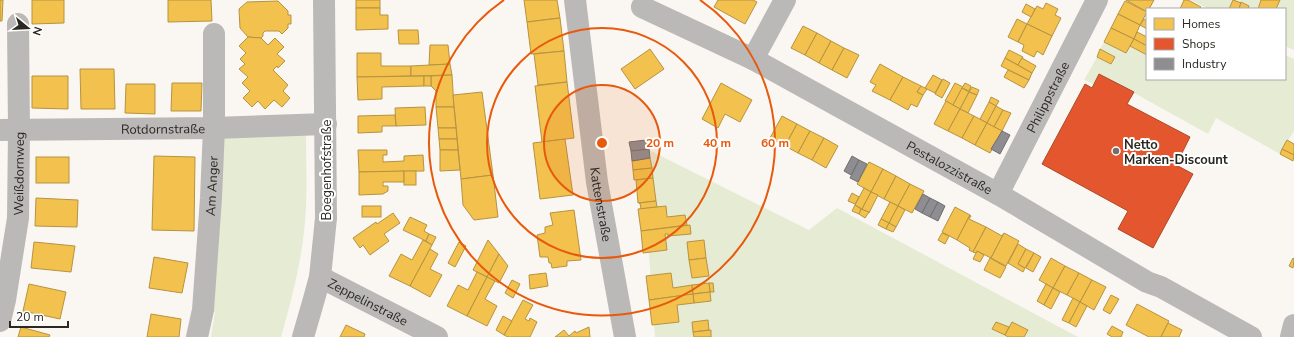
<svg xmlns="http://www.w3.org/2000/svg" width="1294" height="337" viewBox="0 0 1294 337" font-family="'Nunito Sans',sans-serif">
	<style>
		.green { fill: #e6ebd4 }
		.homes { fill: #f2c14e; stroke: #b69341 }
		.shops { fill: #e4572e; stroke: #ac492a }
		.industry { fill: #8d8d92; stroke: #706f70 }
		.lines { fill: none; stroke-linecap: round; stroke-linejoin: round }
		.minor { stroke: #bbb9b8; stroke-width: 22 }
		.ring { fill: none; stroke: #e8590c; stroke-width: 2 }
		.poi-dot { fill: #73706b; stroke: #fff; stroke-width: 1.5 }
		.labels { text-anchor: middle; stroke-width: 4; stroke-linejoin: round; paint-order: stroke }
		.street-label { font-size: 13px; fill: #2b2822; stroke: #fff }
		.poi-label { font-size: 13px; font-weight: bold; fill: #2b2822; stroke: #fff; text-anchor: start }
		.centre { fill: #e8590c; stroke: #fff; stroke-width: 2 }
		.ring-label { font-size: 12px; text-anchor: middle; font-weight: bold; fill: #e8590c; stroke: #fff; stroke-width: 4; stroke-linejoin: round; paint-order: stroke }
	</style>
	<rect width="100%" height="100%" fill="#faf7f2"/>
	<g class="green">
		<path d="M1190,0H1294V50L1285,46V9H1209Z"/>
		<path d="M1104,42L1126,53L1130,46L1147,55V79H1285V55L1294,59V131L1280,154L1216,118L1208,134L1100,74L1096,85L1084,80L1097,57L1111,64L1115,57L1100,49Z"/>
		<path d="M306,134C306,166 308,199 304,232C300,268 291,302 281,337H211L215,312L207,311L216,144L225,135Z"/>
		<path d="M641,146L809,230L837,208L1078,337H655Z"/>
	</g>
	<g class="homes">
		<path d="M0,0H3L2,21H0Z"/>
		<path d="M32,0H64V23L32,24Z"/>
		<path d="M168,0H211L212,21L168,22Z"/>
		<rect x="356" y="0" width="24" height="8"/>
		<path d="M524,0H557L560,18L527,22Z"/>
		<path d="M718,0H753L757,2L745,24L714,7Z"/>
		<path d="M1126,0H1154L1149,9H1147V12Z"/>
		<path d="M1184,0H1188L1201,7L1199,9H1180Z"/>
		<path d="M1233,0L1241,3L1239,9H1229Z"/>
		<path d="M1261,0H1280L1276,9H1258Z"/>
		<path d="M278,1L288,11V15H291V24H288V28L282,34L279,31H265L263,33V36L261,38L248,37L240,28L239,9L247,2Z"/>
		<path d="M1125,1L1147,12L1140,25L1118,14Z"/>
		<path d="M1241,2L1249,6L1248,9H1239Z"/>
		<path d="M1046,3L1058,9L1055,15L1061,18L1052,36L1027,24L1037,6L1043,9Z"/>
		<path d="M1026,4L1035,9L1031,17L1022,12Z"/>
		<path d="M356,8H380V15H388V29L356,30Z"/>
		<path d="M1118,14L1140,25L1134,39L1111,28Z"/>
		<path d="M560,18L564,51L531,54L527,22Z"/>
		<path d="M1017,19L1027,24L1018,42L1008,37Z"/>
		<path d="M1144,19L1147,21V29L1140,25Z"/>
		<path d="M1027,24L1052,36L1043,55L1037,51L1034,57L1022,51L1024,45L1018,42Z"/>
		<path d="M803,26L817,33L805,55L791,48Z"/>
		<path d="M1111,28L1134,39L1126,53L1104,42Z"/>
		<path d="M398,30H418L419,44H399Z"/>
		<path d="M1137,32L1147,37V46L1134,39Z"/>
		<path d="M817,33L831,41L819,63L805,55Z"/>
		<path d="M248,37L261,38L268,45L275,38L284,47L277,54L285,61L278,68L277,66L273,70L288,85L283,91L290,98L282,107L274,100L265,109L258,101L252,107L243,98L250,91L242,83L248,77L239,69L245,64L240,59L246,53L239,46Z"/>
		<path d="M1134,39L1147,46V55L1130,46Z"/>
		<path d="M831,41L844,48L832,70L819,63Z"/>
		<path d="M430,45H448L450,64L429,65Z"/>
		<path d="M844,48L859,55L847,78L832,70Z"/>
		<path d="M650,49L664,69L635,89L621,69Z"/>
		<path d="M1100,49L1115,57L1111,64L1097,57Z"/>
		<path d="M1009,50L1023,57L1018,65L1005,58Z"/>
		<path d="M564,51L567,82L538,85L534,54Z"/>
		<path d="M357,53H381V66H411V76L357,77Z"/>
		<path d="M1005,58L1032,73L1029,80L1001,66Z"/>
		<path d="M1022,58L1036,66L1032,73L1018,65Z"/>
		<path d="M450,64L452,75L411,76V66Z"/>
		<path d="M880,64L903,77L890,100L872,91L876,85L870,82Z"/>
		<path d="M80,69H114L115,109H81Z"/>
		<path d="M1008,70L1029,80L1024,88L1004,77Z"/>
		<path d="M452,75L454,107H436V91L431,86V76Z"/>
		<path d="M933,75L942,80L935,93L925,88Z"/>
		<path d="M32,76H68V109L32,108Z"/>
		<path d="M424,76V86L382,87V99L358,100L357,77Z"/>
		<rect x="424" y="76" width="7" height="10"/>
		<path d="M903,77L921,86L917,92L923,95L917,107L911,104L908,110L890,100Z"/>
		<path d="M943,79L950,83L942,98L935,94Z"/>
		<path d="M567,82L574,138L542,142L535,86Z"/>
		<path d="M172,83H202L201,111H171Z"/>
		<path d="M721,83L752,100L740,122L725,114L718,128L702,119Z"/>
		<path d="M955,83L963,87L953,105L945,101Z"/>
		<path d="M965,83L971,86L969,91L962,88Z"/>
		<path d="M126,84H155V114L125,113Z"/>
		<path d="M921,86L927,89L923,95L917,92Z"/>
		<path d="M972,87L979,90L977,95L969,92Z"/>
		<path d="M962,88L969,92L960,109L953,105Z"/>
		<path d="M482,92L493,175L461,179L453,95Z"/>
		<path d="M969,92L977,95L968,113L960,109Z"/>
		<path d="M991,97L999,101L996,106L989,102Z"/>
		<path d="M946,101L960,109L948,131L934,124Z"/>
		<path d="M989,102L996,106L987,123L980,119Z"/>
		<path d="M996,106L1003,110L994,127L987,123Z"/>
		<path d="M425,107L426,125L396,126L395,108Z"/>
		<path d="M436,107H454L456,128H438Z"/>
		<path d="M960,109L974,116L962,138L948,131Z"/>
		<path d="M1003,110L1011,113L1002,131L994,127Z"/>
		<path d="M395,115L396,126H382V132L358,133V116Z"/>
		<path d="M782,116L797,124L785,146L770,138Z"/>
		<path d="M974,116L987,123L975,145L962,138Z"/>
		<path d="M987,123L1002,131L990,153L975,145Z"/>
		<path d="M797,124L810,131L798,153L785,146Z"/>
		<path d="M438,128H456L457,139H439Z"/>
		<path d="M810,131L824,138L812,160L798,153Z"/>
		<path d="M824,138L838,146L826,168L812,160Z"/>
		<path d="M439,139H457L458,150H440Z"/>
		<path d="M565,139L573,195L540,199L533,143Z"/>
		<path d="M1287,140L1294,144V155L1282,149Z"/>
		<path d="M1282,149L1294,155L1293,161L1280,154Z"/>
		<path d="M358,150H387V155H383V162L404,161V156L423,155L424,171L359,172Z"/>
		<path d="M440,150H458L460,170L440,171Z"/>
		<path d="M154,156L195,157L194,231L152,230Z"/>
		<rect x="36" y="157" width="33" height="26"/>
		<path d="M650,158L652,168L633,170L632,161Z"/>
		<path d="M869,162L883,169L871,192L857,184Z"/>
		<path d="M652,168L653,178L634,180L633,170Z"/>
		<path d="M883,169L896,176L884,199L871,192Z"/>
		<path d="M404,171V182H383V186H388V191L383,194L359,195V172Z"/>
		<rect x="404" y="171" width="12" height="14"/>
		<path d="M493,175L498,217L474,220L463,205L461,179Z"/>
		<path d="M896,176L910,184L898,206L884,199Z"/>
		<path d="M653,178L656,201L638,203L636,180Z"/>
		<path d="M910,184L924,191L912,213L898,206Z"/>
		<path d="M864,188L871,192L862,209L855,205Z"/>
		<path d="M871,192L878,195L869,213L862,209Z"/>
		<path d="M852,193L859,197L855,204L848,201Z"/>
		<path d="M36,198L78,200L77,227L35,226Z"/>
		<path d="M656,201L657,207L641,209L640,203H639Z"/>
		<path d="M890,202L898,206L889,223L881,219Z"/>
		<path d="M855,205L861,209L859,214L852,211Z"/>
		<rect x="362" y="206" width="19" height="11"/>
		<path d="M666,206L667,217L685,215L687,225L641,231L638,209Z"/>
		<path d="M898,206L905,210L896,227L889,223Z"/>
		<path d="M955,207L970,215L957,240L942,232Z"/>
		<path d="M861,209L869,212L865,218L859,214Z"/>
		<path d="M574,210L581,260L567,261V266L552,268L551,263H549L548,257H540L537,235L545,233V227L553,225L550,213Z"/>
		<path d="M393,213L400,223L384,234L389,241L370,255L363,245L360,248L353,238L376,222L377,224Z"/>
		<path d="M970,215L971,216L969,219L986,227L973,252L969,250L970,248L957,240Z"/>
		<path d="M410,217L427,225L424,231L429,234L426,241L403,230Z"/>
		<path d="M881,219L889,223L886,229L878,225Z"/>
		<path d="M889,223L896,227L893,232L886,229Z"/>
		<path d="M690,225L691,234L668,236V234H665L667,250L643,253L641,231Z"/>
		<path d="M986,227L1002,236L1004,233L991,258L977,251L976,253L973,252Z"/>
		<path d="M942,233L949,236L945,244L938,240Z"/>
		<path d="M1004,233L1019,241L1006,266L991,258Z"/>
		<path d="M429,234L436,237L432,245L426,241Z"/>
		<path d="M423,240L432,245L410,286L389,276L401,254L412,260Z"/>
		<path d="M488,240L499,254L487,277L473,270Z"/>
		<path d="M704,240L706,258L689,260L687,242Z"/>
		<path d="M34,242L75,246L71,272L31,268Z"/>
		<path d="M459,242L466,246L455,267L448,263Z"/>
		<path d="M1018,244L1026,249L1018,264L1025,268L1023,272L1008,263Z"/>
		<path d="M430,249L438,254L430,269L442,275L430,297L410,286Z"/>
		<path d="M1026,249L1034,253L1025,268L1018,264Z"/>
		<path d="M977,251L984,255L980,262L973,259Z"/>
		<path d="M1034,253L1041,257L1033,272L1026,268Z"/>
		<path d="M499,254L508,266L499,283L487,277Z"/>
		<path d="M154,257L188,263L182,293L149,288Z"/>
		<path d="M706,258L709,276L692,278L689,260Z"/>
		<path d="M990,258L1006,267L1000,278L984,270Z"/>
		<path d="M1051,258L1065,266L1053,288L1039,280Z"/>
		<path d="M1293,258L1294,259L1293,268L1289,266Z"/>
		<path d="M1065,266L1079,273L1067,295L1053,288Z"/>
		<path d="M477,272L487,277L467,316L447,306L458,285L468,290Z"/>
		<path d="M546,273L548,286L530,289L529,275Z"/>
		<path d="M671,273L673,288L692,285L693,294L649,300L646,276Z"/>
		<path d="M1079,273L1092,280L1080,302L1067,295Z"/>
		<path d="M487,277L495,281L485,299L497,306L487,326L467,316Z"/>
		<path d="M512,280L520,284L513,298L505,293Z"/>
		<path d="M1092,280L1106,287L1094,310L1080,302Z"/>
		<path d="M709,283H713L714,292H710Z"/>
		<path d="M709,283L710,292L693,294L692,285Z"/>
		<path d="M29,284L66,292L60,319L23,311Z"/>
		<path d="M1046,284L1053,288L1044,305L1037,301Z"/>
		<path d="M1053,288L1060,292L1051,309L1044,305Z"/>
		<path d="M710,292L711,301L694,303L693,294Z"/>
		<path d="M693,294L694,303L677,305L679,322L652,325L649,300Z"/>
		<path d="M1111,295L1119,299L1110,314L1103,310Z"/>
		<path d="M1073,298L1080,302L1069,323L1062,320Z"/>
		<path d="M523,300L533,305L525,319L529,321L530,318L537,322L530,337H508L504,335Z"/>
		<path d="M1080,302L1087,306L1076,327L1069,323Z"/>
		<path d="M1137,304L1169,321L1161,337H1149L1126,325Z"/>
		<path d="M151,314L181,319L179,337H147Z"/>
		<path d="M503,316L512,321L504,335L496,330Z"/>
		<path d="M708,320L709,330L693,332L692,322Z"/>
		<path d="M996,322L1009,327L1005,335L992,329Z"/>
		<path d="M1012,322L1028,330L1024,337H1008L1005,335Z"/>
		<path d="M1168,323L1182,330L1179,337H1161Z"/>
		<path d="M346,325L365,334L364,337H340Z"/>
		<path d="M1112,326L1123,332L1121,337H1112L1107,334Z"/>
		<path d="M21,327L50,335L49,337H18Z"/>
		<path d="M589,327L590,337H555L564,330L569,336L575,331L576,333Z"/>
		<path d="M711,330V337H694L693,332Z"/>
	</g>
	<path class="shops" d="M1099,74L1134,92L1127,104L1190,137L1176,165L1193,174L1153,248L1118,229L1128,211L1042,164L1085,84L1092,88Z"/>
	<g class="industry">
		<path d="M1002,131L1010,135L1000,154L991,149Z"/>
		<path d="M646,140L648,150L631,151L629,142Z"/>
		<path d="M649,149L650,158L632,161L631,151Z"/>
		<path d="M852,156L859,160L851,175L844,171Z"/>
		<path d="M859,160L867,164L858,182L850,178Z"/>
		<path d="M923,194L930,198L922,213L915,209Z"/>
		<path d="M930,198L938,202L930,217L922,213Z"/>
		<path d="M938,202L945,206L938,221L930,217Z"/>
	</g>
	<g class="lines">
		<g class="minor">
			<path id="s1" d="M575,0L597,182L625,337"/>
			<path id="s2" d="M642,7L753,59L998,194L1147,282L1161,287L1251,337"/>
			<path d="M753,59L785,0"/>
			<path id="s3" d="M0,130L214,128L326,124"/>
			<path id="s4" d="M998,194L1097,0"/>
			<path id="s5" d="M320,277L437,337"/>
			<path id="s6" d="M0,321L5,300L18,218L19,130L18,24"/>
			<path id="s7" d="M197,337L203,310L211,198L214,128V34"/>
			<path d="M303,337L314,299L320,277L326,218L324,0"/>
			<path d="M1291,337L1294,325"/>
		</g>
	</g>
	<circle cx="602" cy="143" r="58" fill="#e8590c" fill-opacity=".12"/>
	<g class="ring">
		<circle cx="602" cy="143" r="58"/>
		<circle cx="602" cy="143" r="115"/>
		<path d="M700 0A173 173 0 1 1 504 0"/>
	</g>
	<circle class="poi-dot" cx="1116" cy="151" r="4"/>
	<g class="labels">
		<g class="street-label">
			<text dy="5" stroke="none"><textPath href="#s4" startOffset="109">Philippstraße</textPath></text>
			<text dy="5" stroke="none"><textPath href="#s3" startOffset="163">Rotdornstraße</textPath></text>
			<text dy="5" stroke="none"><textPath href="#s2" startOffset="347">Pestalozzistraße</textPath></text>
			<text transform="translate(326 170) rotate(-90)" y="5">Boegenhofstraße</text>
			<text dy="5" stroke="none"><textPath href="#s6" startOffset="149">Weißdornweg</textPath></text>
			<text dy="5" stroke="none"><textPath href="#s7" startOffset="152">Am Anger</textPath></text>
			<text dy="5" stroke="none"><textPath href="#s1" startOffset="206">Kattenstraße</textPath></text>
			<text dy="5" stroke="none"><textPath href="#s5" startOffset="54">Zeppelinstraße</textPath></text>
		</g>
		<g class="poi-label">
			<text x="1124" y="149">Netto<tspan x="1124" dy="15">Marken-Discount</tspan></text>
		</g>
	</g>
	<circle cx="602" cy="143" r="6" class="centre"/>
	<g class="ring-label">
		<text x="660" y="147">20 m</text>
		<text x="717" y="147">40 m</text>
		<text x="775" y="147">60 m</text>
	</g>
	<rect x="1146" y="8" width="140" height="72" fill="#ffffff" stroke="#aaa9a7"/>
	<rect x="1154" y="18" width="20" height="12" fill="#f2c14e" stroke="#aaa9a7"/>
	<text x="1182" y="28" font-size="12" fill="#2b2822">Homes</text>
	<rect x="1154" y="38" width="20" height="12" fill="#e4572e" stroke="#aaa9a7"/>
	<text x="1182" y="48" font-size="12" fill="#2b2822">Shops</text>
	<rect x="1154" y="58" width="20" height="12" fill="#8d8d92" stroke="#aaa9a7"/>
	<text x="1182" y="68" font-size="12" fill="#2b2822">Industry</text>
	<g transform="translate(28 28) rotate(108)" stroke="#ffffff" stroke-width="3" paint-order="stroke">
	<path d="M0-3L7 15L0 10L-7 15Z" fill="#2b2822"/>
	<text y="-6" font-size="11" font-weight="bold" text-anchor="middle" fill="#2b2822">N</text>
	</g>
	<path d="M10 321v6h58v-6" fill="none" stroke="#2b2822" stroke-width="2"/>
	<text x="16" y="321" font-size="12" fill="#2b2822" stroke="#ffffff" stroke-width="3" paint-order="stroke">20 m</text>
</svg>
